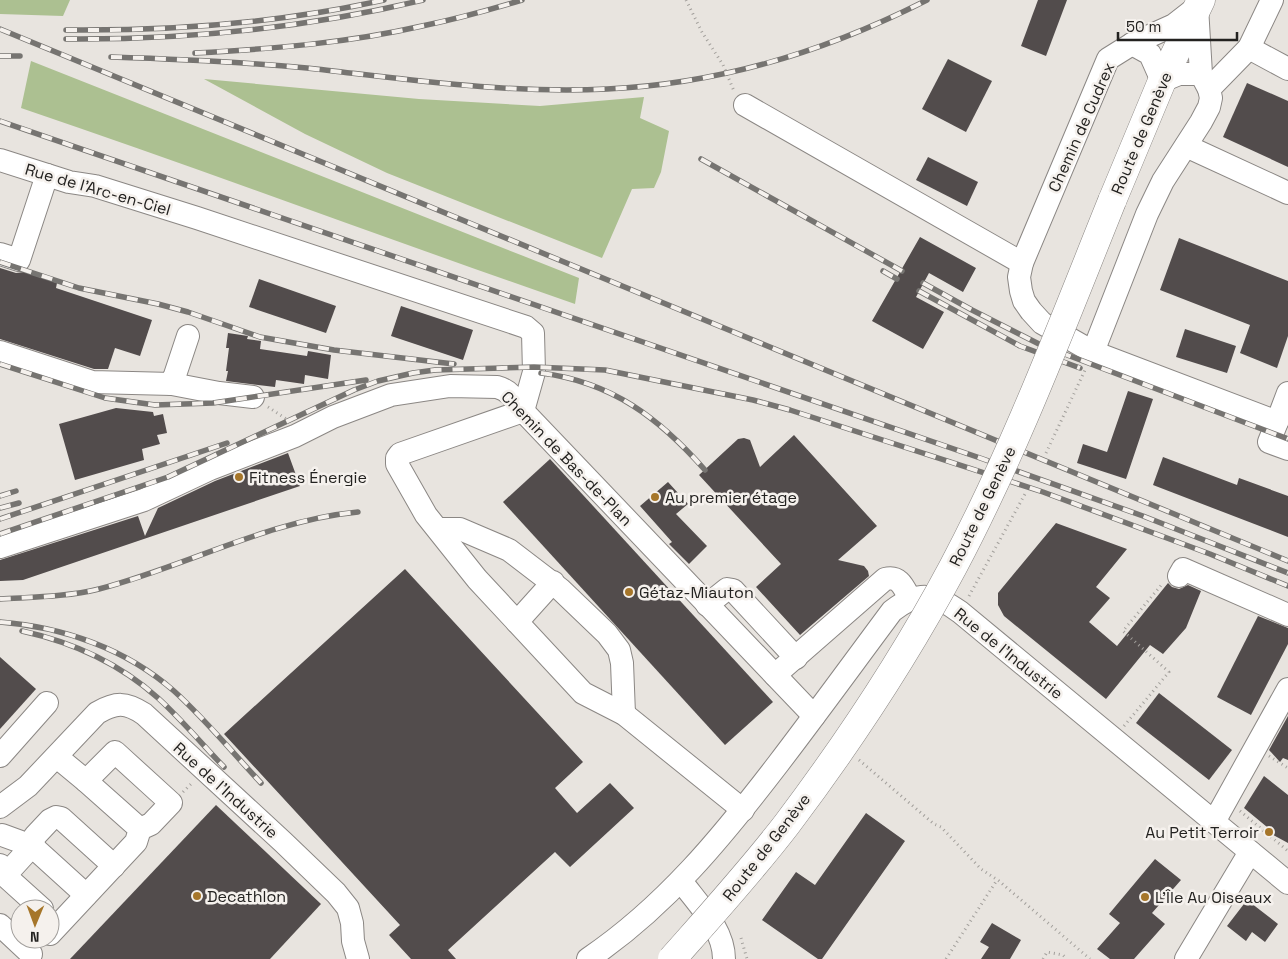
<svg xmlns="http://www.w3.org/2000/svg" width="1288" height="959" viewBox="0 0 1288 959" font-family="'Space Grotesk',sans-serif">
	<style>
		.forest { fill: #acc091 }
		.building { fill: #524c4c }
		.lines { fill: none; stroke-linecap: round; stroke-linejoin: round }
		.minor-casing { stroke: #8b8784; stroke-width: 24 }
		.major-casing { stroke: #8b8784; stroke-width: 29 }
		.path { stroke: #a29f9b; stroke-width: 3; stroke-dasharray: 1 4; stroke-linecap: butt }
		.minor { stroke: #fff; stroke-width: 22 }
		.major { stroke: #fff; stroke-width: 28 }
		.rail-casing { stroke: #767471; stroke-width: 5.5 }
		.rail { stroke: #f5f1ed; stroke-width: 4; stroke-dasharray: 11; stroke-linecap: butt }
		.major-bridge-casing { stroke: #8b8784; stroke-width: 29; stroke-linecap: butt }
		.major-bridge { stroke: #fff; stroke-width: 28 }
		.poi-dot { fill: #a6762a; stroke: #f5f1ed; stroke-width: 2 }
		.labels { text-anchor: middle; stroke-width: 5; stroke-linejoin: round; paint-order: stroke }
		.street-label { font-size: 16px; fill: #232220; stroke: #f5f1ed }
		.poi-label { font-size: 16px; fill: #232220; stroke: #f5f1ed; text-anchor: start }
	</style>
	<rect width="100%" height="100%" fill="#e8e4df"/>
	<g class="forest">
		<path d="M0,0H70L63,16L0,14Z"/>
		<path d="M31,61L579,278L575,304C390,240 207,171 21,108Z"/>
		<path d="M204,79L419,99L540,106L644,97L640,118L669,131L661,172L654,188L632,189L602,258L387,173L305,134Z"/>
	</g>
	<g class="building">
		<path d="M1038,0H1067L1046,56L1021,46Z"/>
		<path d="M948,59L992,81L966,132L922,109Z"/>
		<path d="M1247,83L1288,101V167L1223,137Z"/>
		<path d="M928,157L978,182L967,206L916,180Z"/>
		<path d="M920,237L976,268L963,292L929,273L916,297L944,312L923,349L872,321Z"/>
		<path d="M1179,238L1288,281V336L1277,368L1240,353L1250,325L1160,290Z"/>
		<path d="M0,268L16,273L24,272L57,283L56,288L152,320L140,356L115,348L108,369H94L0,339Z"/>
		<path d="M259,279L336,306L326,333L249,307Z"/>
		<path d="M401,306L473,330L463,360L391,336Z"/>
		<path d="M1185,329L1236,346L1227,373L1176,357Z"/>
		<path d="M228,333L248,336L247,339L261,341L260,349L307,356L308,351L331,355L328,379L305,375L304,384L276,380L275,387L226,381L228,371H226L229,348H226Z"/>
		<path d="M1128,391L1153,399L1126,479L1077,463L1083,444L1107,452Z"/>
		<path d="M116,408L153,412L154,416L163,414L167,433L157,435L160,444L142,449L144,460L75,480L59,424Z"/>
		<path d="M794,435L877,526L838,560L864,566L868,571L869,576L800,635L756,587L781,564L699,475L738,439L744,438L750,440L760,467Z"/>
		<path d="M288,453L300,486L23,580L0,581V560L138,516L145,536L158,508L215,481Z"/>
		<path d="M1163,457L1237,485L1239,478L1288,496V537L1153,485Z"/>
		<path d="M550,459L773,702L725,745L503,502Z"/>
		<path d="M668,482L688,504L676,514L707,546L689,564L669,544L672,542L640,506Z"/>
		<path d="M1056,523L1127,549L1096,587L1110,598L1089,622L1117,646L1168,583L1172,587L1179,589L1188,585L1201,591L1186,628L1163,654L1150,645L1106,699L1004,616L998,605V593Z"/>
		<path d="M405,569L583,762L555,788L577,813L610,783L634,808L570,867L555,852L448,950L456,959H411L389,935L400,925L224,734Z"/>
		<path d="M1258,616L1288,628V644L1251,715L1217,697Z"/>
		<path d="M0,657L36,689L0,729Z"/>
		<path d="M1159,693L1232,750L1209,780L1136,723Z"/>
		<path d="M1288,716V760L1283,758L1280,762L1269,750Z"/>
		<path d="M1264,776L1288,795V843L1266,831L1267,827L1244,808Z"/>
		<path d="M216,805L321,904L270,959H70Z"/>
		<path d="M866,813L905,841L822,959H818L762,920L796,872L815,885Z"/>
		<path d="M1155,859L1181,880L1152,913L1165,924L1134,959H1110L1097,949L1120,923L1109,914Z"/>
		<path d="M1247,900L1278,924L1265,942L1252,932L1246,941L1227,926Z"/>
		<path d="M992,923L1021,940L1010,959H981L989,947L980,942Z"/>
	</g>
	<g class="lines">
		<defs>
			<g id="minor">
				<path d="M1197,7L1174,25L1132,44L1108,59L1022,263L1019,277L1021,291L1024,301L1031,311L1042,323L1093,352L1277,422L1269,442L1288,449"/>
				<path d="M1132,44L1150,54L1162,81L1179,74H1201"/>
				<path d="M1249,48L1288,69"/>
				<path d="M1209,89L1249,48L1272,0"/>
				<path d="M745,105L1022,263"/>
				<path d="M1186,146L1288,193"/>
				<path d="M0,160L69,182L95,186L197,218L526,327L533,333L534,372L523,411"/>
				<path d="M0,254L19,260L47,175"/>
				<path d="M0,352L92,382L172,384L188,336"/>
				<path d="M1093,352L1147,214L1163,181L1201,122L1209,107L1211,98L1209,89L1201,74L1197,7"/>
				<path d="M172,384L219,393L253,397"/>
				<path d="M523,411L400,454L397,458V464L426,515L477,579L583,693L624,714L743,810"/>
				<path d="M1277,422L1288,393"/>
				<path d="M438,529H460L509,550L560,589L607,634L619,650L622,663L624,714"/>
				<path d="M0,547L144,500L210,469L295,436L333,417L391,395L450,386L497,387C510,390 516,401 523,411L814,716"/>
				<path d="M1179,576L1183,569L1288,615"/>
				<path d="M707,605L727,589L733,590L796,658"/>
				<path d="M517,622L553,582"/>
				<path d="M775,675L885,579C900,575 904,588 910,599"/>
				<path d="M0,756L47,703"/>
				<path d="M57,757L86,781"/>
				<path d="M0,807L28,786L97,713C116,702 126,702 144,714L283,842L336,893L348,908L352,923L353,941L358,959"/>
				<path d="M1214,822L1288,689"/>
				<path d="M2,835L32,846L86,895"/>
				<path d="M0,865L2,873L42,909"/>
				<path d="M0,875L11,869L32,846L35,836L50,820L56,817L61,818L114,866"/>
				<path d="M681,881C698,904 724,929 724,959"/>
				<path d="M0,925L31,954"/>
				<path d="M50,934L136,842L140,829L151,824L171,803L115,752L86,781L140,829"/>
				<path d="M588,959C665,907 722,837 778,764C817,713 854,662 892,611C918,591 934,593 960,612L1288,883"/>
				<path d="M1186,959L1250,852"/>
			</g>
			<path id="major" d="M1112,201L1162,81L1201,0"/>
		</defs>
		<use href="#minor" class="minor-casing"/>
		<use href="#major" class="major-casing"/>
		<g class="path">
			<path d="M686,0L702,32L723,65L734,91"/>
			<path d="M268,407L288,420"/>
			<path d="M1046,453L1086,368"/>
			<path d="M969,596L1025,494"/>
			<path d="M1124,726L1169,672L1123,631L1163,583"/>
			<path d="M1269,756L1288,768"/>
			<path d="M859,760L934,824L941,827L981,869L999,881L1090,959"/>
			<path d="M183,792L193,782"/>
			<path d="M1240,811L1288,851"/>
			<path d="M741,938L747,959"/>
			<path d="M946,959L997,880"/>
			<path d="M1043,959L1047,952L1063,955L1067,959"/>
		</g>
		<use href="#minor" class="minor"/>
		<use href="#major" class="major"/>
		<defs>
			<g id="rail">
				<path d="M0,29L1288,561"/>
				<path d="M66,30C173,31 280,23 384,0"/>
				<path d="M66,39C186,40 306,28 423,0"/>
				<path d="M195,53C271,49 348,43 422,26C456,19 489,10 522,0"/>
				<path d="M0,56H20"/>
				<path d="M111,57C176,59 241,62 307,68C406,79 506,94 607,89C719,84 827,51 927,0"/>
				<path d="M0,121L983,459L1143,516L1288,573"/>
				<path d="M701,159L902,271"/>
				<path d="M0,262L79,288L158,304L188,312L260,337L334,350L454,364"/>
				<path d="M883,271L897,279"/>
				<path d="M923,283L972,310L1041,345L1288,439"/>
				<path d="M919,291L1020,346L1080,368"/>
				<path d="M0,364L105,398L155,405L213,403L366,380"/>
				<path d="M541,373C612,382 659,418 705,470"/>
				<path d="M0,496L16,491"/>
				<path d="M0,508L19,503"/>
				<path d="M0,519L227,443"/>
				<path d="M0,534L168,477L354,390L378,381L413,373L435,370L534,367L605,370L753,400L790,410L1043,492L1210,554L1288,586"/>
				<path d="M0,599C32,597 67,597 99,589C184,567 270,520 358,512"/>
				<path d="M0,622C64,627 126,649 174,691C205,719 232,752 261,783"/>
				<path d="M22,631C72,642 119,663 158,698C181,719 202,744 224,767"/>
			</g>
		</defs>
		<use href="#rail" class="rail-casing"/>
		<use href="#rail" class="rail"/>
		<defs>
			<path id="major-bridge" d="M672,959C711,915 751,871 787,824C848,743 905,657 953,567C1015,450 1062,325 1112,201"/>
		</defs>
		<use href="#major-bridge" class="major-bridge-casing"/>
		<use href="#major-bridge" class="major-bridge"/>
	</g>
	<g class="poi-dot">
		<circle cx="239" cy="477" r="5"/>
		<circle cx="655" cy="497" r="5"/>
		<circle cx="629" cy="592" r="5"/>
		<circle cx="1269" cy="832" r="5"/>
		<circle cx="197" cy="896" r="5"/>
		<circle cx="1145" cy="897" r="5"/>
	</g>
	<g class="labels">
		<g class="street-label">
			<text transform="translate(1081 127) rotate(-66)" y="6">Chemin de Cudrex</text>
			<text transform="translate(1141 133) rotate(-67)" y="6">Route de Genève</text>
			<text transform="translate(98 189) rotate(16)" y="6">Rue de l'Arc-en-Ciel</text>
			<text transform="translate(567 458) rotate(46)" y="6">Chemin de Bas-de-Plan</text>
			<text transform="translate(982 506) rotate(-64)" y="6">Route de Genève</text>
			<text transform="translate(1009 653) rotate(39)" y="6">Rue de l'Industrie</text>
			<text transform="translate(226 790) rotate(42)" y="6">Rue de l'Industrie</text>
			<text transform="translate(766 847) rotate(-52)" y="6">Route de Genève</text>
		</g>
		<g class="poi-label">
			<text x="249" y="483">Fitness Énergie</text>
			<text x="665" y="503">Au premier étage</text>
			<text x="639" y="598">Gétaz-Miauton</text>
			<text x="1259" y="838" text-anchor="end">Au Petit Terroir</text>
			<text x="207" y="902">Decathlon</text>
			<text x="1155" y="903">L'Île Au Oiseaux</text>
		</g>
	</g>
	<g transform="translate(35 924) rotate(181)"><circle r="24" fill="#f5f1ed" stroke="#a19e9b"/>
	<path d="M0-4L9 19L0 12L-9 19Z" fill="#a6762a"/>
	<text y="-8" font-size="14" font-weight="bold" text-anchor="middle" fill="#232220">N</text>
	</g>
	<path d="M1118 32v8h119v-8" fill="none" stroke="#232220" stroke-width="2.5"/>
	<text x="1126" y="32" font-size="15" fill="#232220" stroke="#f5f1ed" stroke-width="4" paint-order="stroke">50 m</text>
</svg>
